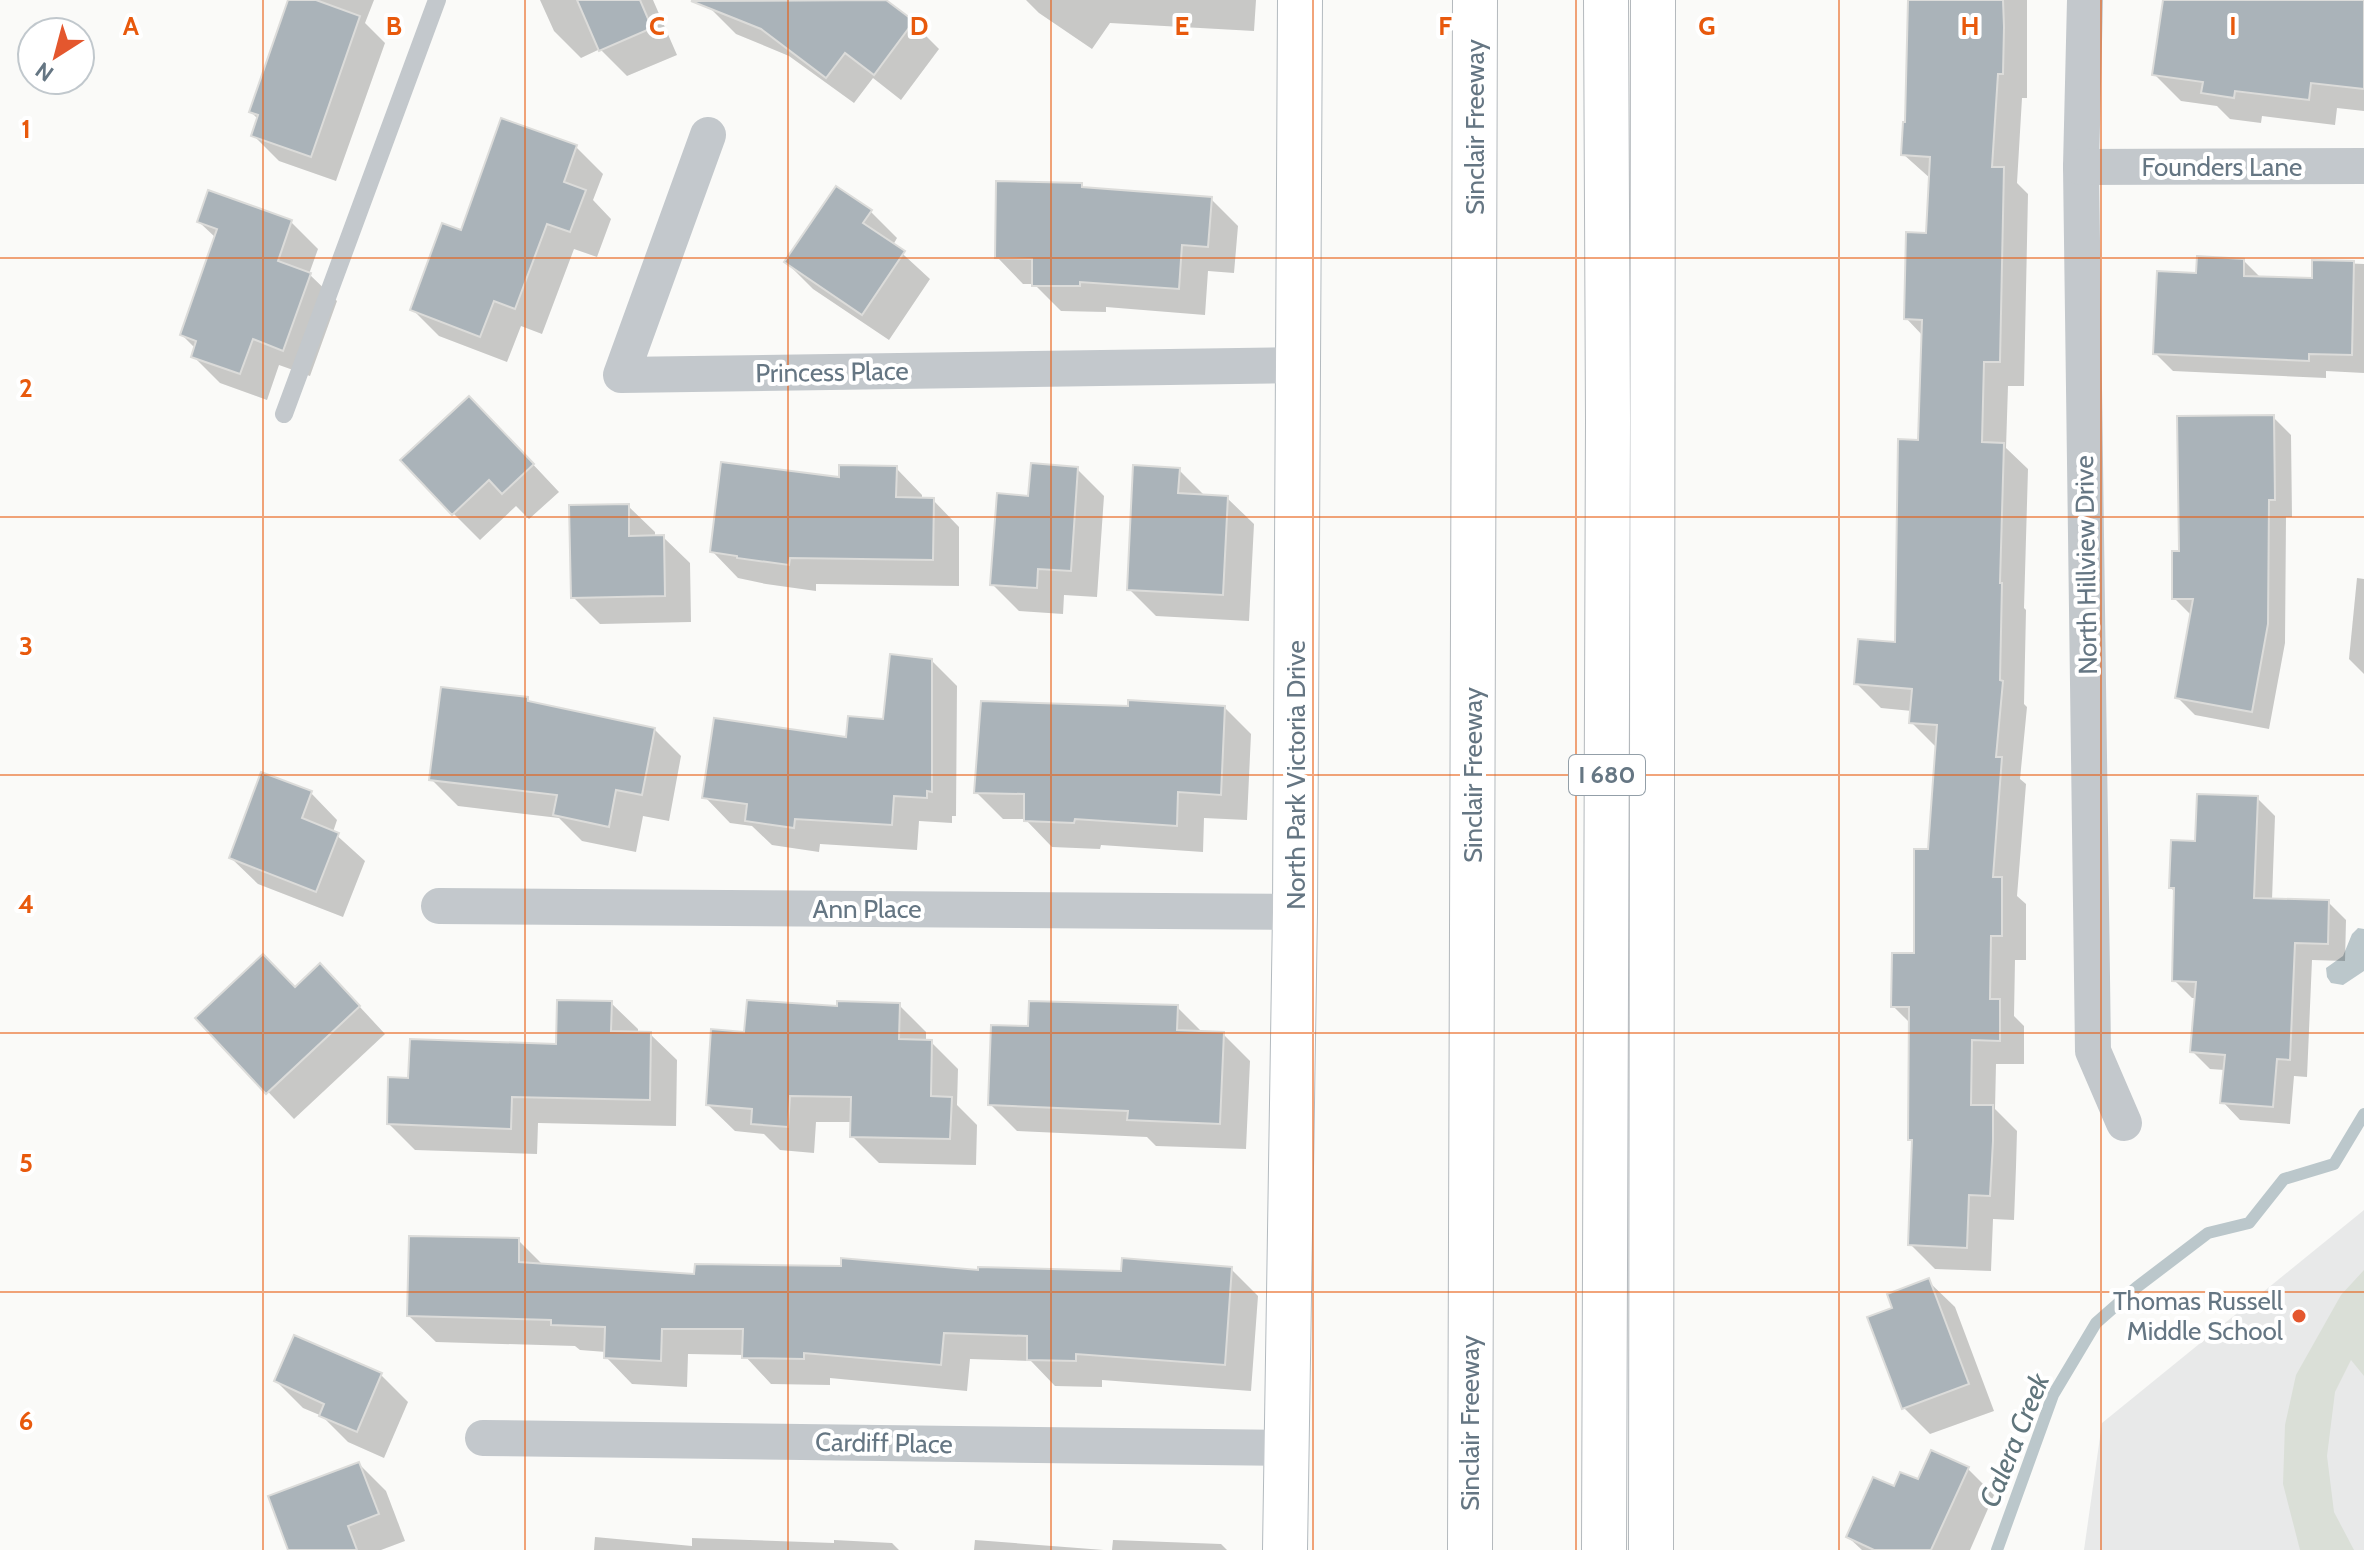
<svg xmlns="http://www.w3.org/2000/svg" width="2364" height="1550" viewBox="0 0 2364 1550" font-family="Cabin,sans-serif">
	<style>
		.built { fill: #e8e9e9 }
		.green { fill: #dadfd7 }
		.water { fill: #bbc7cb }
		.shadow { fill: #0003 }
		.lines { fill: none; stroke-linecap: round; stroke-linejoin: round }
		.stream { stroke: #bbc7cb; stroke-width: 12 }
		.building { fill: #aab3b9; stroke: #dcdcda; stroke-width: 2 }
		.secondary-casing { stroke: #b3babf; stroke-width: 46 }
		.highway-casing { stroke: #b4b9bd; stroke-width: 46 }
		.lane { stroke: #c3c8cc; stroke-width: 18 }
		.street { stroke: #c3c8cc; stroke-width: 36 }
		.secondary { stroke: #fff; stroke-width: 44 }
		.highway { stroke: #fff; stroke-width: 44 }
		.grid { fill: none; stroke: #e8590c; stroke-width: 2; stroke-opacity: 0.55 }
		.poi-dot { fill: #e4572e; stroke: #fff; stroke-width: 3 }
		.labels { text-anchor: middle; stroke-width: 8; stroke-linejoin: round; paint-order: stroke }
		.shield { fill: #fff; stroke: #939fa8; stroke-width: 2 }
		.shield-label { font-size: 24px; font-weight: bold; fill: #657683 }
		.street-label { font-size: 26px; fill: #657683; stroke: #fff }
		.poi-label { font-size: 26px; fill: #657683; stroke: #fff; text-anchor: end }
		.water-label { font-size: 28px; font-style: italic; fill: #60757c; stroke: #fff }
		.grid-label { font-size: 26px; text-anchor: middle; font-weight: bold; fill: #e8590c; stroke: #fff; stroke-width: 8; stroke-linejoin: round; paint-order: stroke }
	</style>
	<rect width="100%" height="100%" fill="#fafaf8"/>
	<path class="built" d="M2364,1210V1550H2084L2102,1423Z"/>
	<path class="green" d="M2364,1270V1376L2351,1360L2335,1392L2327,1456L2334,1512L2354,1550H2300L2283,1484L2285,1425L2296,1375L2341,1295Z"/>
	<path class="water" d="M2358,928L2364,929V971L2343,985L2331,983L2327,977L2326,968L2343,956L2352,934Z"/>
	<g class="shadow">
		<path d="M290,0H374L365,23L385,43L336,181L279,161L254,136L259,120L251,112Z"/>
		<path d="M540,0H653L677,55L627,76L600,49L581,58L554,31Z"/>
		<path d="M712,0H882L913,23L939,49L901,100L873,78L854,103L789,56L736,34L709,7Z"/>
		<path d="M1026,0H1256L1254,31L1110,23L1092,49L1039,13Z"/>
		<path d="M1910,0H2027V98H2022L2017,183L2028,194L2024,386H2008L2006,448L2028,469L2024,608L2026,610L2024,704L2027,707L2020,779L2026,784L2017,896L2026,904V960H2015L2014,1016L2024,1026V1064H1996L1995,1109L2017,1131L2016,1167L2014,1220L1993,1219L1991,1271L1935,1269L1910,1244L1914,1143L1910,1139L1911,1024L1893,1006L1917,955L1930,851L1936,747L1911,722L1912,711L1881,708L1856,683L1897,645L1920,442L1924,337L1906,318L1928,235L1931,179L1903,154Z"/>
		<path d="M2165,0H2330L2364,4V111L2337,108L2335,125L2262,116L2261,123L2230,119L2217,106L2181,101L2154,74Z"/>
		<path d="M576,147L603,174L593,200L611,219L597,257L574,249L542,334L521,326L507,362L439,336L412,309Z"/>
		<path d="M1081,185L1086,190L1211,199L1238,226L1234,273L1208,271L1205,315L1106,307V312L1061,311L1034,284H1023L997,257Z"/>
		<path d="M871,212L897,238L893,245L930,279L889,340L813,289L786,262Z"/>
		<path d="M199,222H291L318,249L309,274L337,301L310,376L279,365L267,400L220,383L193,356L196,349L182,335L216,238Z"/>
		<path d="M2244,261L2261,278L2314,280V262L2364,264V373L2326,371V378L2173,371L2155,353L2198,275Z"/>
		<path d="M2273,417L2291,435L2292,517H2286L2285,643L2269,729L2195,715L2177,697L2192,616L2174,598L2181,553Z"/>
		<path d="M496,425L559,492L529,519L516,506L480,540L453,513Z"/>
		<path d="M896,468L922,495V500H933L959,527V586L816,584V591L766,584L738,578L712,551L840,479Z"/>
		<path d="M1077,469L1104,496L1097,597L1064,595L1063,614L1019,611L992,584L1030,498Z"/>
		<path d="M1179,470L1205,496L1227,498L1254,524L1249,621L1156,616L1129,589Z"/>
		<path d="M628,506L655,532V537H663L690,563L691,622L600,624L573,597Z"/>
		<path d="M2357,578L2364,579V674L2349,659Z"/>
		<path d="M932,661L957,686L956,816H952V823L919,821L917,850L820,844L819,852L772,845L752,826L730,823L705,797L848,739L884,721Z"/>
		<path d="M527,699L532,704L654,729L681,756L669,821L643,816L636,852L582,841L559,818L458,806L431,779Z"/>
		<path d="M1225,708L1251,734L1247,820L1204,818L1203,852L1101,845L1100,849L1052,847L1025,819H1003L976,792Z"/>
		<path d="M311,793L337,820L333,832L365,861L343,917L258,884L231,858Z"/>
		<path d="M2257,798L2275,816L2272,900L2328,902L2346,920L2345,961L2312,960L2307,1077L2294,1076L2290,1124L2240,1120L2223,1102L2225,1070L2210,1069L2192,1051L2196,998H2192L2174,980L2175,892L2171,888L2197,843Z"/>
		<path d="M346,992L385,1034L294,1119L198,1018Z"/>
		<path d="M611,1003L638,1029V1033L650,1034L677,1060L676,1126L538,1123L537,1154L415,1150L389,1124L410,1080L558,1046Z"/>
		<path d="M899,1005L926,1032V1042H931L958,1069L957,1105L977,1125L976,1165L879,1163L852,1136V1122H816L814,1153L780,1150L764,1134L735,1131L708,1105L746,1034L839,1008Z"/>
		<path d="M1177,1007L1203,1033L1223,1034L1250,1061L1246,1149L1156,1146L1147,1137L1017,1131L990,1104L1030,1028Z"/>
		<path d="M518,1240L544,1266L696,1277L980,1272L1123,1273L1231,1269L1258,1296L1251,1391L1102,1380V1387L1055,1386L1031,1361L970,1359L967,1391L830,1378V1385L771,1384L744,1355L688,1354L687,1387L632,1384L606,1357V1352L580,1350L575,1346L436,1342L409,1316Z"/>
		<path d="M1928,1281L1955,1307L1994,1411L1930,1434L1903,1407L1895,1309Z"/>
		<path d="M381,1375L408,1402L384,1458L348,1442L322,1416L303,1408L276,1381Z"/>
		<path d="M359,1464L386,1491L405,1541L381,1550H290Z"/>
		<path d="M1968,1469L1994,1495L1970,1550H1862L1848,1537L1895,1489Z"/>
		<path d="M595,1537L692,1546V1538L834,1543V1540L892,1543L899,1550H594Z"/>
		<path d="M975,1540L1104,1550H974Z"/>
		<path d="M1113,1540L1221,1544L1227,1550H1112Z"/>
	</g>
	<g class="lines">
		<path class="stream" d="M1997,1550L2053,1395L2096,1323L2137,1287L2208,1233L2249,1223L2284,1179L2334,1164L2364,1114"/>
	</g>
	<g class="building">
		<path d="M288,0H316L360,16L311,157L251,136L258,115L249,112Z"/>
		<path d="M577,0H640L652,28L599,51Z"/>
		<path d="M886,0L914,21L874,75L845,53L826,78L761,29L691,1Z"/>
		<path d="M1908,0H2003L2004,27L2003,74H1998L1992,167H2004L2000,362H1984L1982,442L2004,443L2000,583H2002L2000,680L2003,681L1996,757H2002L1993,877H2002V936H1991L1990,999H2000V1041L1972,1040L1971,1105H1993V1141L1990,1196L1969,1195L1967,1248L1908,1245L1912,1140H1908L1909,1007H1891L1892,953H1914V849H1928L1937,725L1909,723L1912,689L1854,684L1858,639L1895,642L1898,439L1918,440L1922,320L1904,319L1906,232L1926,233L1930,157L1901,155L1903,122H1905Z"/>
		<path d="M2163,0H2364V89L2311,83L2309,100L2235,91L2234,98L2201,93L2203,82L2152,75Z"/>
		<path d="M501,118L577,145L564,182L586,190L570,232L547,224L515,309L494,301L480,337L410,310L442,223L461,230Z"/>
		<path d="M996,181L1082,183V187L1212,197L1208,247L1182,245L1179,289L1080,282V286H1032V259L995,258Z"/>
		<path d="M836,186L872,210L863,223L905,251L862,315L784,262Z"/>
		<path d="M208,190L292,220L278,261L311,273L283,351L253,339L240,374L191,357L196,341L180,335L217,229L197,222Z"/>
		<path d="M2197,256L2244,259V276L2312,278V260L2354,261L2352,355L2309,354V361L2153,354L2157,271L2196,273Z"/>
		<path d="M469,396L534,464L502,494L489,480L452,515L400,460Z"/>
		<path d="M2274,415L2275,500H2269L2268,624L2252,712L2175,698L2193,599H2172V551H2179L2177,416Z"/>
		<path d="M721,462L839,477V465L897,466L896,497L934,498L933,560L790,558L789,565L737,558V556L710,552Z"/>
		<path d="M1031,463L1078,467L1071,571L1038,569L1037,588L990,585L997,493L1028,496Z"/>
		<path d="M1133,465L1180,468L1178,493L1228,496L1223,595L1127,590Z"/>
		<path d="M629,504V536L664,535L665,596L571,598L569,505Z"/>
		<path d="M890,654L932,659V792L927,791V798L894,796L892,825L795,819L794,828L745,821L747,804L702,798L714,718L846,737L848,716L883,719Z"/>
		<path d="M441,687L528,697V701L655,728L642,795L616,790L609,827L553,815L557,795L429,780Z"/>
		<path d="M1128,700L1225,706L1221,795L1178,792L1177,826L1075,819L1074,823L1024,821V794L974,793L981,701L1128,706Z"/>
		<path d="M261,772L312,791L302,818L339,833L316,892L229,858Z"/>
		<path d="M2197,794L2258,796L2254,898L2329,900L2328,944L2295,943L2290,1060L2277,1059L2273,1107L2220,1103L2225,1055L2190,1052L2196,982L2172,981L2174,888H2169L2171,840L2195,841Z"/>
		<path d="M263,954L295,987L320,963L360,1006L266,1094L195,1018Z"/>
		<path d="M557,1000L612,1001L611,1031L651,1032L650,1100L512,1097L511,1129L387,1124L388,1077L408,1078L410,1039L556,1044Z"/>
		<path d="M747,1000L837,1006V1001L900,1003L899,1039L932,1040L931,1096L952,1097L950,1139L850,1137L851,1097L790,1096L788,1127L751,1124L752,1109L706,1105L711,1029L744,1032Z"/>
		<path d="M1029,1001L1178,1005L1177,1030L1224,1032L1220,1124L1127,1120L1128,1111L988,1105L991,1025L1028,1026Z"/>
		<path d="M409,1236L519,1238V1262L694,1274L695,1264L841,1266V1258L978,1270V1267L1121,1271L1122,1258L1232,1267L1225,1365L1076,1354V1361L1027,1360V1336L944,1333L941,1365L804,1353V1359L742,1358L743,1329H662L661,1361L604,1358L605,1327L551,1325V1320L407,1316Z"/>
		<path d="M1929,1278L1969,1384L1902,1409L1867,1317L1892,1308L1887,1294Z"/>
		<path d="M294,1335L382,1373L357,1432L319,1416L324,1404L274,1381Z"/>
		<path d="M1931,1450L1969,1467L1931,1550H1874L1846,1537L1873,1477L1894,1486L1900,1472L1918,1479Z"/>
		<path d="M359,1462L379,1514L348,1526L357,1550H288L268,1496Z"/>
	</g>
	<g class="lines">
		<defs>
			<path id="secondary" d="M1285,1550L1295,912L1300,0"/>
			<g id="highway">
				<path d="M1470,1550L1475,0"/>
				<path d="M1604,1550L1608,420L1606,0"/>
				<path d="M1651,1550L1653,0"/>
			</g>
		</defs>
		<use href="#secondary" class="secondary-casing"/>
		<use href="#highway" class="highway-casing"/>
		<path class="lane" d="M284,414L437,0"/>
		<g class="street">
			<path d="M2085,0L2081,167L2093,1051L2124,1123"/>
			<path d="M708,135L621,375L1298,365"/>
			<path d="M2081,167L2364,166"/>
			<path d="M439,906L1295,912"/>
			<path d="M483,1438L1286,1448"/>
		</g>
		<use href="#secondary" class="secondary"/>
		<use href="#highway" class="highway"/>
	</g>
	<path class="grid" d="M263,0V1550M525,0V1550M788,0V1550M1051,0V1550M1313,0V1550M1576,0V1550M1839,0V1550M2101,0V1550M0,258H2364M0,517H2364M0,775H2364M0,1033H2364M0,1292H2364"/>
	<circle class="poi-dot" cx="2299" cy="1316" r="8"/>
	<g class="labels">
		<rect class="shield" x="1569" y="755" width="76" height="40" rx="6"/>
		<g class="shield-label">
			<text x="1607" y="783">I 680</text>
		</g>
		<g class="street-label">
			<text transform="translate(1475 127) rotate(-90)" y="9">Sinclair Freeway</text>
			<text x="2222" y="176">Founders Lane</text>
			<text transform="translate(832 372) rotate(-1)" y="9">Princess Place</text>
			<text transform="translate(2086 565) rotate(-91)" y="9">North Hillview Drive</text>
			<text transform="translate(1296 775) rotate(-90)" y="9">North Park Victoria Drive</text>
			<text transform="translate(1473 775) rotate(-90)" y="9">Sinclair Freeway</text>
			<text x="867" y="918">Ann Place</text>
			<text transform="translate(1470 1423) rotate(-90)" y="9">Sinclair Freeway</text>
			<text transform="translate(884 1443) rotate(1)" y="9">Cardiff Place</text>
		</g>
		<g class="poi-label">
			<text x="2283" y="1310">Thomas Russell<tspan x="2283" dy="30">Middle School</tspan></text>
		</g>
		<g class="water-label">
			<text transform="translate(2014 1440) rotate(-68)" y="10">Calera Creek</text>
		</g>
	</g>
	<g class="grid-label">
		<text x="131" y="35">A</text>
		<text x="394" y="35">B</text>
		<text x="657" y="35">C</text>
		<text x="919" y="35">D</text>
		<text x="1182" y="35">E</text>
		<text x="1445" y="35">F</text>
		<text x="1707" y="35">G</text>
		<text x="1970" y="35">H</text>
		<text x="2233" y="35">I</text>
		<text x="26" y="138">1</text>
		<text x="26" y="397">2</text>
		<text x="26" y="655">3</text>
		<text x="26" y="913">4</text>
		<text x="26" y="1172">5</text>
		<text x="26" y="1430">6</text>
	</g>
	<g transform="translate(56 56) rotate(216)"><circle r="38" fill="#ffffff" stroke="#c1c8cd" stroke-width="2"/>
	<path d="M0-6L14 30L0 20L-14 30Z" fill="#e4572e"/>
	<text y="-12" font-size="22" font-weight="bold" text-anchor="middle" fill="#657683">N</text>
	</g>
</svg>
